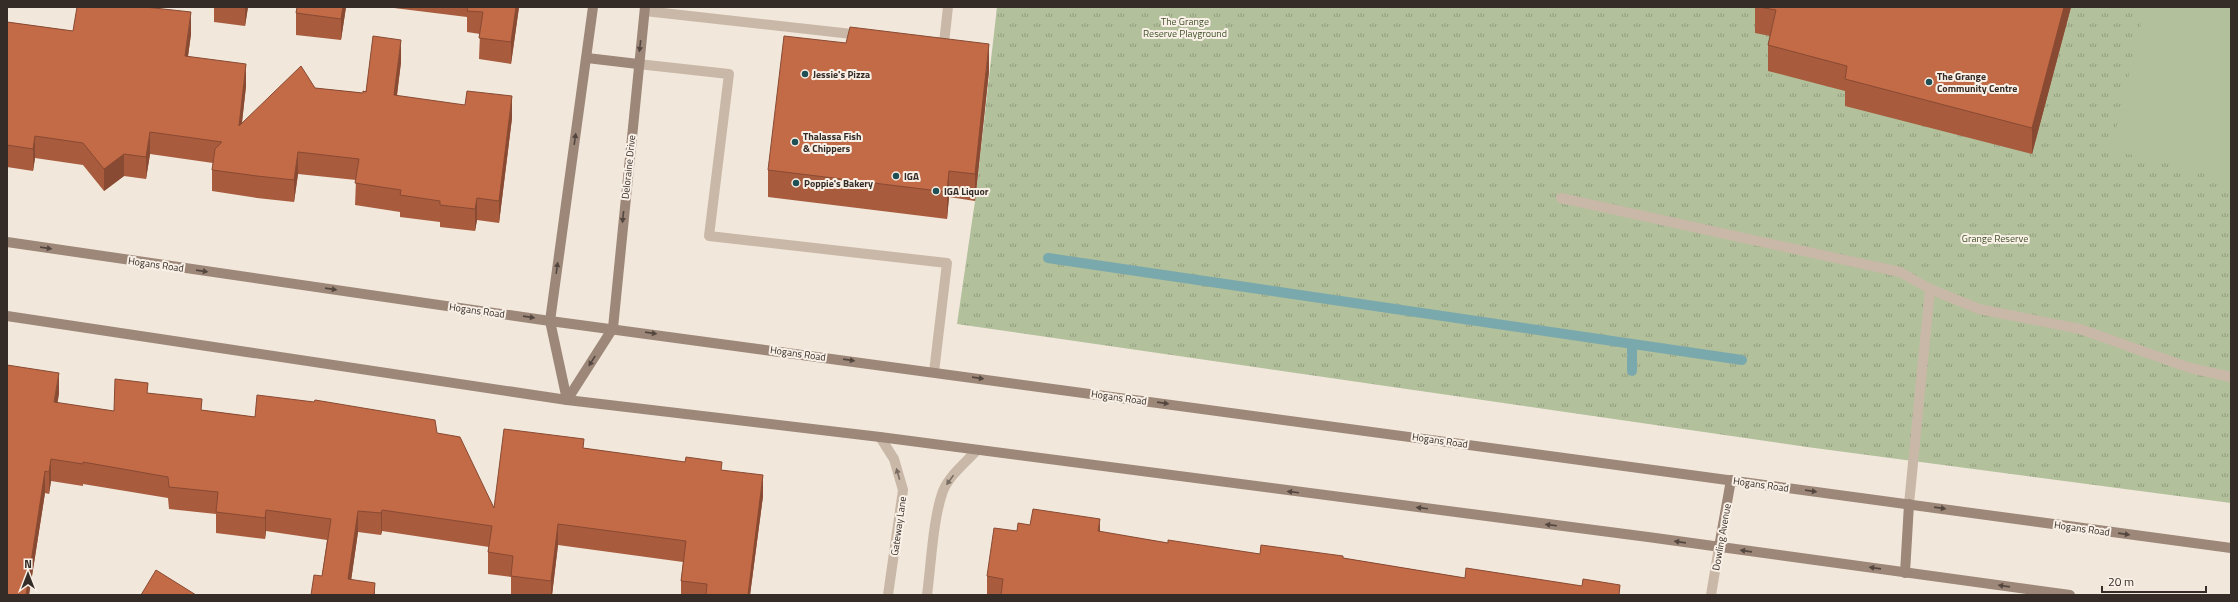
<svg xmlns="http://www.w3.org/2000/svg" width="2238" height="602" font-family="'Titillium Web',sans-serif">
	<defs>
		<pattern id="grass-tufts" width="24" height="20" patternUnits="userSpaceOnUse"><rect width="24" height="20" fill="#b2c09b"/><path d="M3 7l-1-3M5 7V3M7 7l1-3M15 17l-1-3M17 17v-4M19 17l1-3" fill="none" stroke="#929c7e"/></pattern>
	</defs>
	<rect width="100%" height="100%" fill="#f1e7db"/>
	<path fill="url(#grass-tufts)" d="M997,7H2231V503L1807,447L957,324L975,201Z"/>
	<path fill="#b2c09b" d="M2145,7H2231V179L2111,150Z"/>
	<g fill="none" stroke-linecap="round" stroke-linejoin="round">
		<g stroke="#7aa9ad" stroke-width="10">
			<path d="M1048,258L1742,360"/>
			<path d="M1632,344V371"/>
		</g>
		<g stroke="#c9b8a7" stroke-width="10">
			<path d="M645,11L861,35"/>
			<path d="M935,42L944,43L948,7"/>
			<path d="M638,64L729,74L709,236L947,263L934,372"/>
			<path d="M1561,198L1900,272L1930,289L1979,309L2080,329L2190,368L2231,377"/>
			<path d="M1909,504L1930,289"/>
		</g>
		<g stroke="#c9b8a7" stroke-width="10">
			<path d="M880,437L894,459L903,490L888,595"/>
			<path d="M927,595C931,565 933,518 943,491C949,476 965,463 976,451"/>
			<path d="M1711,595L1719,547"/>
		</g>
		<g stroke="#9c8779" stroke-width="10">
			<path d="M587,58L638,64"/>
			<path d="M7,242L550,321L2231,548"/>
			<path d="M7,316L567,400L880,437L1648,537L2070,595"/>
			<path d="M567,400L613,328L645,7"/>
			<path d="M567,400L550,321L593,7"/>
			<path d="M1719,547L1731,480"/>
			<path d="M1905,573L1909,504"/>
		</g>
	</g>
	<g fill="#a85b3d">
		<path d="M214,7H248L245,26L214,22Z"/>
		<path d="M297,7H346L341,40L296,35V13Z"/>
		<path d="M386,7H519L511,64L479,59L480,34L467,32V17Z"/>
		<path d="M1755,7H2071L2032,154L1845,106V91L1768,71V45L1770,36L1755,33Z"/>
		<path d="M7,22L73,31L191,34L188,56L246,86L242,123L315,88L363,93L401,62L397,96L512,118L499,223L477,220L475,231L440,227V222L400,217V212L355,205L356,180L298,174L294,202L257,198L212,191V170L213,163L150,154L146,179L124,176L104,191L83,165L35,158L33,171L7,167Z"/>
		<path d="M989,71L975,201L949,197L947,219L768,197V170Z"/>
		<path d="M148,393L202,410L255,417L437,433L494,508L584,448L722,470L763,496L750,595H681V581L683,562L558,545L552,595H511V577L488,574V552L489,547L382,531L381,535L358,532L351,580L375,595L322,576L327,540L266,531L265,539L216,533V514L169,509L168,498L83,484V486L51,481L49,494L45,493L29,595H7L59,394L57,403L114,411Z"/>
		<path d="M1030,525L1100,532L1168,543L1260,554L1343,558L1465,578L1620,595H987V576L1017,531Z"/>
	</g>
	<g fill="#884a32">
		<path d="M245,7H248L245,26Z"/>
		<path d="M343,7H346L341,40V19Z"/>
		<path d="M516,7H519L511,64V42Z"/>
		<path d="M2064,7H2071L2032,154V128Z"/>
		<path d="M191,12V34L185,78V56Z"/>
		<path d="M401,40V62L394,117V95Z"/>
		<path d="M989,44V71L975,201V174Z"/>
		<path d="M246,64V86L239,148V126Z"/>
		<path d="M512,96V118L499,223V201Z"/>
		<path d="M150,132V154L146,179V157Z"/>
		<path d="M35,136V158L33,171V149Z"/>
		<path d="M298,152V174L294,202V180Z"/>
		<path d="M124,154V176L104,191V169Z"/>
		<path d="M949,171V197L947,219V192Z"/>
		<path d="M477,198V220L475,231V209Z"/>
		<path d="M59,373V394L54,424V402Z"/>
		<path d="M51,459V481L49,494V472Z"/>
		<path d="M45,471V493L29,595H26Z"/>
		<path d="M763,475V496L750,595H748Z"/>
		<path d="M266,510V531L265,539V518Z"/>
		<path d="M382,510V531L381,535V513Z"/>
		<path d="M358,511V532L349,595L348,579Z"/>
		<path d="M1100,519V541L1098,531Z"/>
		<path d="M558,524V545L552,595H551V581Z"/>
		<path d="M375,583V595H374Z"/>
	</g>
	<g fill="#c36a47" stroke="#884a32">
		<path d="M77,7H145L191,12L185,56L246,64L239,126L301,66L315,88L363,93V91L366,92L373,36L401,40L394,95L465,105L467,91L512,96L499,201L477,198L475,209L440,205V201L400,195L401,190L355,183L359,159L298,152L294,180L257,176L212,170L215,149L222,142L150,132L146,157L124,154L104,169L83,143L35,136L33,149L7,145V22L73,31Z"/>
		<path d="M297,7H343L341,19L296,13Z"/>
		<path d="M468,7H516L511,42L479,38L483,12L467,11Z"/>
		<path d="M1759,7H2064L2032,128L1845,79L1847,66L1768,45L1776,10Z"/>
		<path d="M850,27L989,44L975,174L949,171L947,192L768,170L784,36L846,43Z"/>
		<path d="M7,365L59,373L54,402L114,411L115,379L148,383L147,393L202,399L201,410L255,417L257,395L314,402L315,400L435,420L437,433L460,437L494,508L504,429L584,439L583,448L685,462L686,457L722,462L721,470L763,475L748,595H706L707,584L681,581L686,541L558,524L551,581L511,576L513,556L488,552L492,526L382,510L381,513L358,511L348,579L375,583L374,595H311L314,575L322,576L331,519L266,510L265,518L216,512L218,492L169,487L168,477L83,462V464L51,459L49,472L45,471L26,595H7Z"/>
		<path d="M1033,509L1100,519L1098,531L1168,543V540L1260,554L1261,545L1343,556V558L1465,578L1466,568L1582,586L1583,579L1620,585L1619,595H1001L1003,579L987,576L994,528L1017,531L1018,523L1030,525Z"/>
		<path d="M156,570L196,595H141Z"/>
	</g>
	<defs><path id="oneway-solid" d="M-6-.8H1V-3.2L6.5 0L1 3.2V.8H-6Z"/></defs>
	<g fill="#544740">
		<use href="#oneway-solid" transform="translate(640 46) rotate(97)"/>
		<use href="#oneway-solid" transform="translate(575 139) rotate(-82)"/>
		<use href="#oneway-solid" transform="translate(623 217) rotate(96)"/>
		<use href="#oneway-solid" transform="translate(46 248) rotate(8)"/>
		<use href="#oneway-solid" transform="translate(557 268) rotate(-82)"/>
		<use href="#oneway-solid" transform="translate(202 271) rotate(8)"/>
		<use href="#oneway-solid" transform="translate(331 289) rotate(8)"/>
		<use href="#oneway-solid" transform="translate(529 317) rotate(8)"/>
		<use href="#oneway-solid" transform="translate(651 333) rotate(8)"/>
		<use href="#oneway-solid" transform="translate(849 360) rotate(8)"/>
		<use href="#oneway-solid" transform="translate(592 361) rotate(122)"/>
		<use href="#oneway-solid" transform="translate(978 378) rotate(8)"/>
		<use href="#oneway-solid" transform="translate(1163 403) rotate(8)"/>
		<use href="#oneway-solid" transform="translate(1811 491) rotate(8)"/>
		<use href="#oneway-solid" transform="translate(1293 492) rotate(-173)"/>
		<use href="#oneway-solid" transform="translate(1422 508) rotate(-173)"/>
		<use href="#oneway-solid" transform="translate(1940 508) rotate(8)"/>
		<use href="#oneway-solid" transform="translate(1551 525) rotate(-173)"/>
		<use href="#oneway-solid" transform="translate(2124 534) rotate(8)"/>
		<use href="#oneway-solid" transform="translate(1680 542) rotate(-172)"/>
		<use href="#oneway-solid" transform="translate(1746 551) rotate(-172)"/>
		<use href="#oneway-solid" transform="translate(1875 568) rotate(-172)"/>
		<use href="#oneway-solid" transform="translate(2004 586) rotate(-172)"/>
	</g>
	<g fill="#786b61">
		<use href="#oneway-solid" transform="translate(898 474) rotate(-106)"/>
		<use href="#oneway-solid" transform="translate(950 480) rotate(126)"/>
	</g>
	<g fill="#1e5056" stroke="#f9f1e7" stroke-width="1.5">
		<circle cx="805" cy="74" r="4"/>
		<circle cx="1929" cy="82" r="4"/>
		<circle cx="795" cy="142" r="4"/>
		<circle cx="896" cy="176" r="4"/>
		<circle cx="796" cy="183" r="4"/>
		<circle cx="936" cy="191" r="4"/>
	</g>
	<g text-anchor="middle" stroke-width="4" stroke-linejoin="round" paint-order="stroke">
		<g font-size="10" fill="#43532c" stroke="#f9f1e7">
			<text x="1185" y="25">The Grange<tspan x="1185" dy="12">Reserve Playground</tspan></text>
			<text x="1995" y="242">Grange Reserve</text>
		</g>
		<g font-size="10" font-weight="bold" fill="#352c27" stroke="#f9f1e7" text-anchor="start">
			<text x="813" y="78">Jessie's Pizza</text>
			<text x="1937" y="80">The Grange<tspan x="1937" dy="12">Community Centre</tspan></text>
			<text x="803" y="140">Thalassa Fish<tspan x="803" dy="12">&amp; Chippers</tspan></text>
			<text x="904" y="180">IGA</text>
			<text x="804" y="187">Poppie's Bakery</text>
			<text x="944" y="195">IGA Liquor</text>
		</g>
		<g font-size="10" fill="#352c27" stroke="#f9f1e7">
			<text transform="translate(628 167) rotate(-84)" y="4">Deloraine Drive</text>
			<text transform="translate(156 264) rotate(8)" y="4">Hogans Road</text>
			<text transform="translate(477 310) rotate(8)" y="4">Hogans Road</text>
			<text transform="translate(798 353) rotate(8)" y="4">Hogans Road</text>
			<text transform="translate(1119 397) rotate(8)" y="4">Hogans Road</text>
			<text transform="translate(1440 440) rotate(8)" y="4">Hogans Road</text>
			<text transform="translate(1761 484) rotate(8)" y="4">Hogans Road</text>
			<text transform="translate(898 526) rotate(-82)" y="4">Gateway Lane</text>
			<text transform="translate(2082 528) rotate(8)" y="4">Hogans Road</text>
			<text transform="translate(1721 537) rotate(-80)" y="4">Dowling Avenue</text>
		</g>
	</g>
	<rect width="2238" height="602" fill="none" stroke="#352c27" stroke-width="16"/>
	<g transform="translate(28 574)" stroke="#f9f1e7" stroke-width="3" paint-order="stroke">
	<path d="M0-3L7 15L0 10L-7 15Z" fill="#352c27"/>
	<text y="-6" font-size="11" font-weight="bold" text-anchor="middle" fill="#352c27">N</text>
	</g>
	<path d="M2102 586v6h104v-6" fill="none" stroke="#352c27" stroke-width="2"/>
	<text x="2108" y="586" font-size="12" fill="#352c27" stroke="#f9f1e7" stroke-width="3" paint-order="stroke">20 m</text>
</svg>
